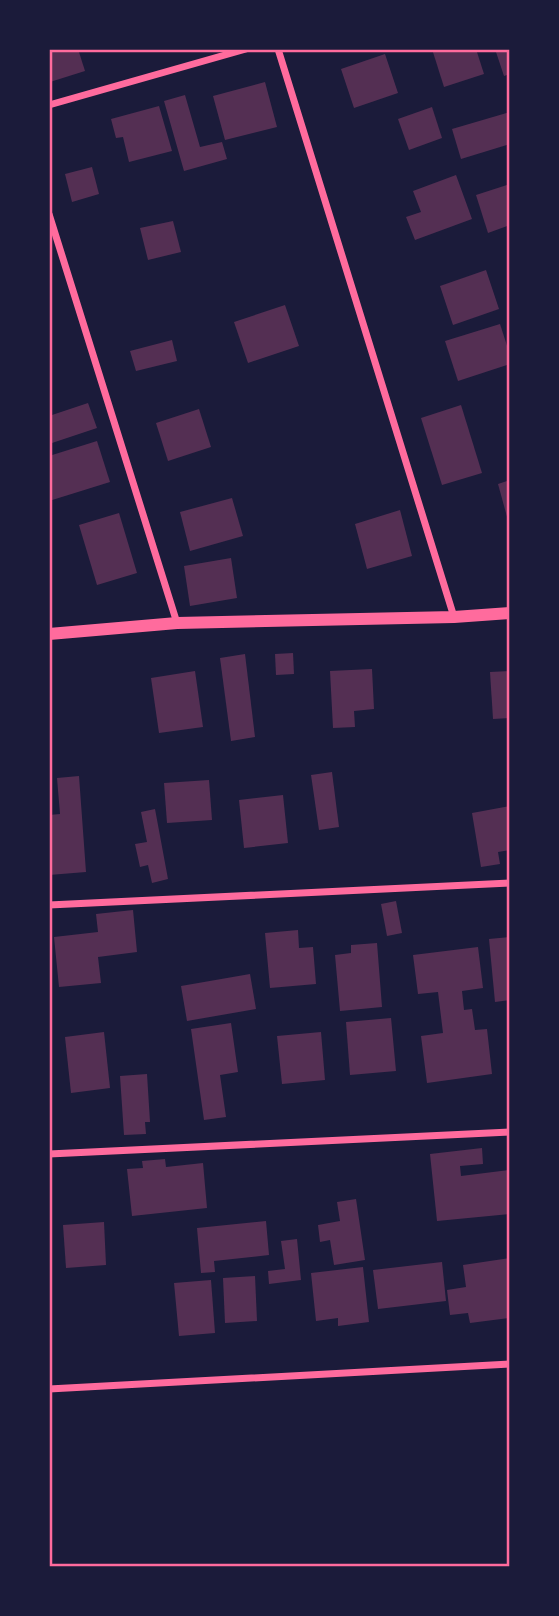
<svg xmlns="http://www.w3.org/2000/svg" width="559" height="1616" font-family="'Source Sans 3',sans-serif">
	<rect width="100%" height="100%" fill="#1b1b3a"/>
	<g fill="#542f53">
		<path d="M49,49H78L85,71L50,82Z"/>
		<path d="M432,49H476L484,74L444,87Z"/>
		<path d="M495,49H510V74L504,76Z"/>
		<path d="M385,54L398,93L354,108L341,69Z"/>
		<path d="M265,82L277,127L225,140L213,96Z"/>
		<path d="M185,95L200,147L222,142L227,159L184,171L164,101Z"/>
		<path d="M159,106L172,151L129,162L123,137L116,138L111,119Z"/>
		<path d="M432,107L442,138L409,150L398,119Z"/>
		<path d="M510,112V144L461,159L452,129Z"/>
		<path d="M92,167L99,194L72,202L65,174Z"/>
		<path d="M456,175L472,219L415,240L406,217L421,212L413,191Z"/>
		<path d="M510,184V225L488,233L476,195Z"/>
		<path d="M173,221L181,252L148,260L140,228Z"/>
		<path d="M486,270L499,309L453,325L440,286Z"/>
		<path d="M285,305L299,346L248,363L234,322Z"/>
		<path d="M500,324L510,355V364L458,381L445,341Z"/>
		<path d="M172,340L177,361L136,371L130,351Z"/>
		<path d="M88,403L97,428L49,444V416Z"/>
		<path d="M461,405L482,473L442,485L421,418Z"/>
		<path d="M199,409L211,447L168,461L156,423Z"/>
		<path d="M97,441L110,482L49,501V456Z"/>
		<path d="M510,480V524H509L498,484Z"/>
		<path d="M232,498L243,536L190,551L180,512Z"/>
		<path d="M400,510L412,556L367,569L355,524Z"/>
		<path d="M119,513L137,573L97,585L79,525Z"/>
		<path d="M231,558L237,598L190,606L184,566Z"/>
		<path d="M293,653L294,674L276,675L275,654Z"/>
		<path d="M245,654L255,737L231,741L220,658Z"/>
		<path d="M372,669L374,709L354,711L355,727L333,728L330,671Z"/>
		<path d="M195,671L203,727L159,733L151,678Z"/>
		<path d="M510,671V718L493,719L490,672Z"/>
		<path d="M332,772L339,827L319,830L311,775Z"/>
		<path d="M79,776L86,872L49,875V815L60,814L57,778Z"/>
		<path d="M209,780L212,820L167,823L164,783Z"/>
		<path d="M283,795L288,843L244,848L239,800Z"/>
		<path d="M510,806V850L498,852L500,864L481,867L472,813Z"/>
		<path d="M155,809L168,879L152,883L148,865L140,867L135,844L147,842L141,812Z"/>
		<path d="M396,901L402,933L387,936L381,904Z"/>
		<path d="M133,910L137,952L98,957L101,983L59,987L54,937L98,932L96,914Z"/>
		<path d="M298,930L299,948L313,947L316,984L270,988L265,933Z"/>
		<path d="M510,937V1000L495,1002L489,939Z"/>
		<path d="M377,943L382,1007L340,1011L335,955L351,953V945Z"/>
		<path d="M478,947L483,988L462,991L464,1010L472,1009L475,1030L487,1029L492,1074L427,1083L421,1036L443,1033L438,992L418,994L413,955Z"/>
		<path d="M250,974L256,1009L187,1021L181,986Z"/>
		<path d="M391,1018L396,1071L350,1075L346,1022Z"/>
		<path d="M231,1023L238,1072L220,1075L226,1117L204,1120L191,1029Z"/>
		<path d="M104,1032L110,1088L71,1093L65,1037Z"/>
		<path d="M321,1032L325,1080L282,1084L277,1036Z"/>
		<path d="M147,1074L150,1122H145L146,1134L124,1135L120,1076Z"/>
		<path d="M482,1148L483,1164L460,1166L461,1176L509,1170L510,1214L437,1221L430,1154Z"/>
		<path d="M165,1159L166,1167L203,1163L207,1208L132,1216L127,1169L143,1168L142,1161Z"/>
		<path d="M356,1199L365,1260L334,1265L330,1240L320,1242L318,1225L340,1221L337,1202Z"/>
		<path d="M266,1221L269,1255L214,1261L215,1272L201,1273L197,1228Z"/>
		<path d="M104,1222L106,1265L66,1268L63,1225Z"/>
		<path d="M297,1239L301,1280L269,1284L268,1271L285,1269L281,1241Z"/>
		<path d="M510,1258L509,1318L470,1323L468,1313L450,1315L447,1290L466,1287L463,1265Z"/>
		<path d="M442,1262L446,1301L378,1309L373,1270Z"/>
		<path d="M363,1267L369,1322L338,1326V1318L316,1321L311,1273Z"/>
		<path d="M255,1276L257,1321L225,1323L223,1278Z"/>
		<path d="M211,1280L215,1333L179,1336L174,1283Z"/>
	</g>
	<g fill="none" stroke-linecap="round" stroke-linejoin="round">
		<g stroke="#ff6b9d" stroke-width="7">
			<path d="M278,49L454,617"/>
			<path d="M49,105L246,49"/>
			<path d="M49,214L177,623"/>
			<path d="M49,905L510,883"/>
			<path d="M49,1154L510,1132"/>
			<path d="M49,1389L510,1364"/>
		</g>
		<path stroke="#ff6b9d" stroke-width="12" d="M49,634L177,623L454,617L510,613"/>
	</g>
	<rect width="559" height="1616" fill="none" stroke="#1b1b3a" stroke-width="102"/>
	<rect x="51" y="51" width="457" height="1514" fill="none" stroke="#ff6b9d" stroke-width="2.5"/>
</svg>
